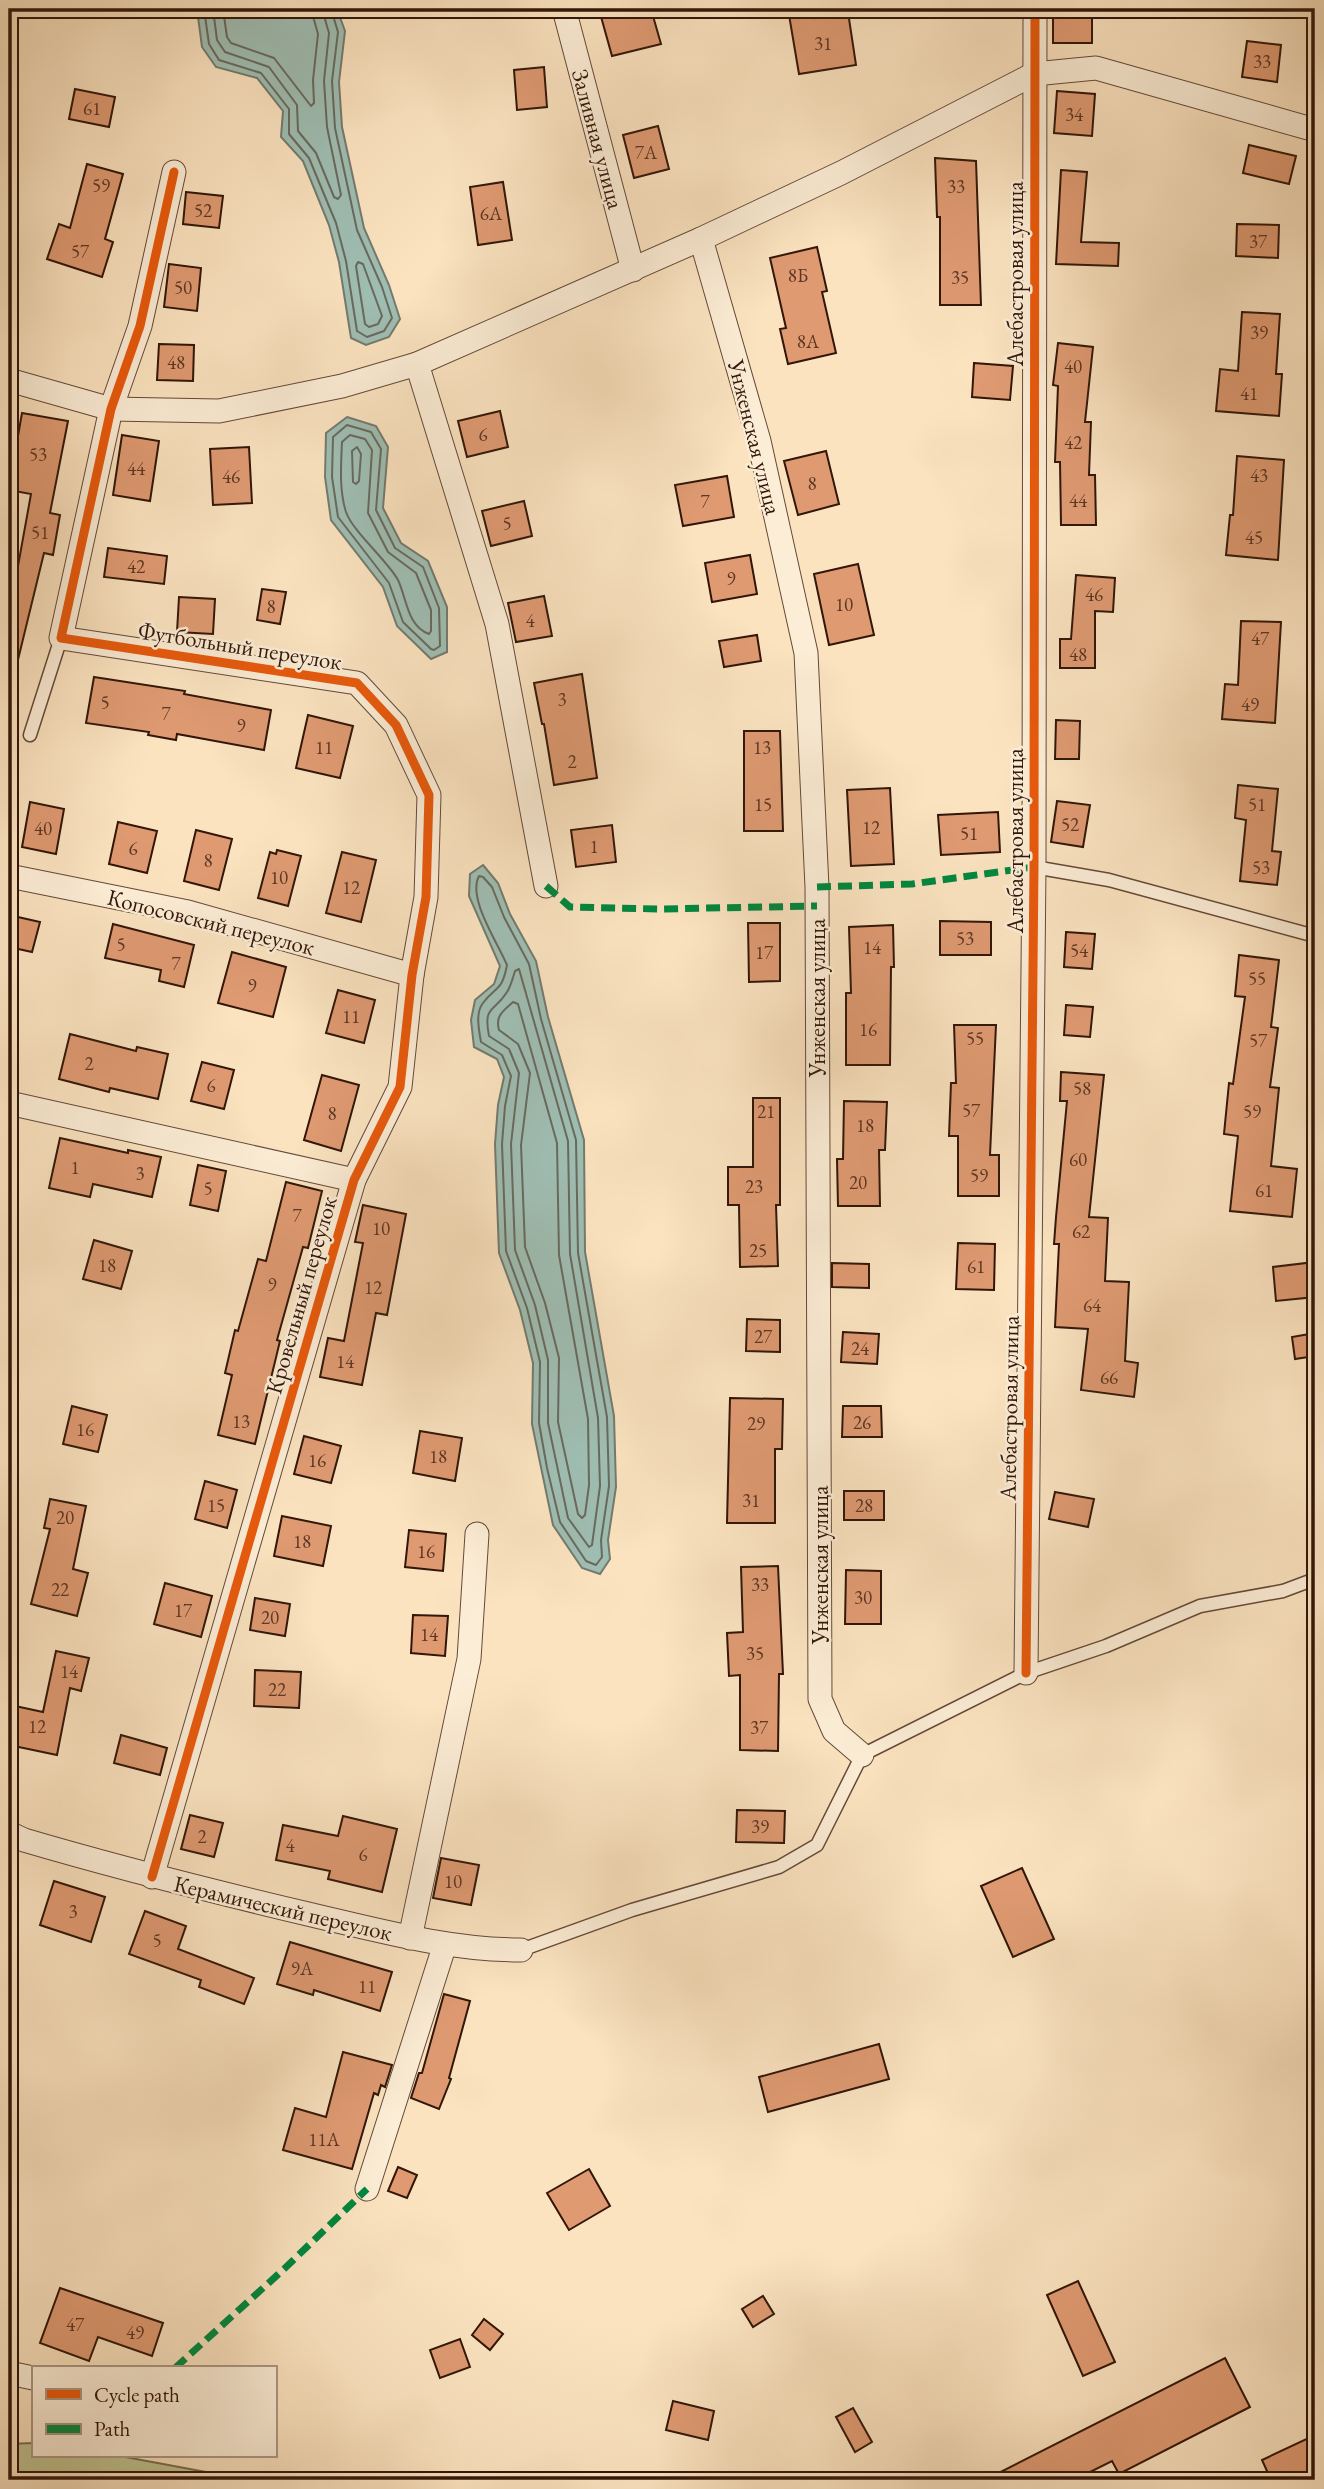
<svg xmlns="http://www.w3.org/2000/svg" width="1324" height="2489" font-family="'EB Garamond',serif">
	<rect width="100%" height="100%" fill="#fbe3c0"/>
	<filter id="stains"><feTurbulence type="fractalNoise" baseFrequency=".00286" numOctaves="4"/><feColorMatrix values="0 0 0 0 .2 0 0 0 0 .09 0 0 0 0 .02 0 0 0 .5 -.17"/></filter>
	<radialGradient id="worn" r=".72"><stop offset=".6" stop-color="#630" stop-opacity="0"/><stop offset="1" stop-color="#630" stop-opacity=".3"/></radialGradient>
	<path fill="#c0c391" stroke="#786c4d" stroke-width="2" d="M33,2443V2456H120L249,2480H9V2444Z"/>
	<g fill="#9fbeb3" stroke="#737b6f" stroke-width="2">
		<path d="M197,9H337L345,31L339,82L342,127L364,228L389,285L400,319L389,337L366,345L351,338L339,262L329,225L303,161L281,137L283,111L257,78L216,67L202,47Z"/>
		<path d="M347,417L376,426L388,447L383,508L401,543L428,561L447,607V652L431,659L397,626L383,587L331,520L325,477L326,433Z"/>
		<path d="M483,865L498,883L510,914L536,961L548,1017L584,1140L585,1252L614,1416L616,1487L608,1540L610,1559L600,1574L582,1568L553,1525L532,1424L533,1363L520,1310L499,1253L495,1144L498,1105L504,1077L497,1059L474,1047L471,1020L475,1000L494,984L500,966L469,896L470,874Z"/>
	</g>
	<g fill="none" stroke-linecap="round" stroke-linejoin="round">
		<g stroke="#686a5e" stroke-width="2">
			<path d="M204,9L209,44L219,60L261,73L289,109V134L309,158L336,223L346,261L357,331L367,337L384,331L392,318L382,287L357,230L335,128L332,81L338,32L331,9"/>
			<path d="M213,9L217,40L225,52L269,67L297,105L298,131L316,153L334,197L338,199L341,195L327,127L324,81L329,33L322,9"/>
			<path d="M223,9L227,37L231,43L274,58L311,106L314,103L313,80L318,34L311,9"/>
			<path d="M358,262L363,264L382,316L378,324L369,327L365,324L356,266Z"/>
			<path d="M347,425L371,432L381,449L376,510L395,548L423,567L439,608L440,646L434,650L431,649L403,622L389,583L338,517L332,477L333,437Z"/>
			<path d="M350,435L365,439L372,450L368,513L388,552L416,573L431,610V631L429,634C407,626 407,599 398,580C387,560 353,532 346,512C339,490 341,465 342,442Z"/>
			<path d="M357,447L361,454L359,481L356,484L353,482L352,451Z"/>
			<path d="M479,876L483,877L492,887L504,917L529,964L541,1019L576,1140L578,1253L607,1417L609,1486L601,1540L602,1557L596,1565L586,1561L560,1522L547,1468L539,1423L540,1362L527,1308L506,1251L502,1144L505,1106L511,1076L502,1055L481,1042C479,1030 475,1013 483,1003C496,986 502,992 507,965C498,943 467,898 479,876Z"/>
			<path d="M519,969L568,1141L570,1254L598,1418L600,1486L592,1545L589,1547L568,1518L548,1423V1360L535,1305L515,1250L511,1144L519,1073L509,1049L489,1036C483,1005 494,1013 507,992C511,986 513,977 515,971Z"/>
			<path d="M513,1002L518,1004L557,1143L559,1255L588,1419L589,1485L585,1515L582,1518L578,1514L558,1422L559,1358L545,1303L525,1247L521,1145L530,1073L518,1044L499,1030C495,1016 503,1011 513,1002Z"/>
		</g>
	</g>
	<g fill="#df9a72" stroke="#311609" stroke-width="2">
		<path d="M617,9H651L661,44L612,56L600,13Z"/>
		<path d="M788,9H814L815,18L848,12L856,65L799,74Z"/>
		<rect x="1053" y="16" width="39" height="27"/>
		<path d="M1247,41L1281,45L1277,82L1242,77Z"/>
		<path d="M544,67L547,107L517,110L514,70Z"/>
		<path d="M75,89L115,97L109,127L69,119Z"/>
		<path d="M1057,91L1095,94L1092,136L1054,133Z"/>
		<path d="M658,126L669,169L634,178L623,135Z"/>
		<path d="M1249,145L1296,156L1289,184L1243,173Z"/>
		<path d="M935,158L976,161L981,305H940V217H937Z"/>
		<path d="M87,164L123,174L105,239L113,242L102,277L47,259L59,224L70,228Z"/>
		<path d="M1061,170L1087,172L1081,242L1119,243L1118,266L1056,264Z"/>
		<path d="M503,182L512,240L478,245L470,187Z"/>
		<path d="M186,192L223,196L219,228L183,224Z"/>
		<path d="M1237,224L1279,225L1278,258L1236,256Z"/>
		<path d="M817,247L827,291L822,292L836,353L788,364L780,329L786,328L770,258Z"/>
		<path d="M169,264L201,268L197,311L164,307Z"/>
		<path d="M1242,312L1280,314L1276,374H1282L1279,416L1216,411L1220,369L1238,371Z"/>
		<path d="M1058,343L1093,347L1085,422H1091L1089,475H1095L1096,525H1061L1060,462H1055L1058,386L1053,385Z"/>
		<path d="M159,344L194,345L193,381L157,380Z"/>
		<path d="M974,363L1013,366L1010,400L972,397Z"/>
		<path d="M500,411L508,447L467,457L458,421Z"/>
		<path d="M22,413L68,421L50,513L60,515L53,555L44,553L16,668L9,667V563L18,566L31,494L9,490V487Z"/>
		<path d="M122,435L159,441L150,501L113,495Z"/>
		<path d="M249,447L252,503L213,505L210,449Z"/>
		<path d="M826,451L839,504L798,515L784,461Z"/>
		<path d="M1237,456L1284,460L1278,560L1226,555L1230,515H1233Z"/>
		<path d="M727,476L734,517L683,526L675,485Z"/>
		<path d="M524,501L532,536L491,546L482,511Z"/>
		<path d="M108,548L167,556L164,584L104,577Z"/>
		<path d="M750,555L757,594L712,602L705,563Z"/>
		<path d="M858,564L874,635L829,645L814,574Z"/>
		<path d="M1076,575L1115,578L1113,612L1095,611V668H1060V639H1071Z"/>
		<path d="M262,589L286,592L280,624L257,620Z"/>
		<path d="M544,596L552,636L516,642L508,603Z"/>
		<path d="M179,597L215,599L213,634L177,632Z"/>
		<path d="M1241,621L1281,622L1275,723L1222,719L1225,684L1238,685Z"/>
		<path d="M757,635L761,661L724,667L719,641Z"/>
		<path d="M582,674L597,778L554,785L544,724H542L534,683Z"/>
		<path d="M94,677L185,691L184,694L271,710L264,750L177,734L176,740L148,735L149,732L86,723Z"/>
		<path d="M308,715L353,726L340,778L296,768Z"/>
		<path d="M1056,720L1080,721L1079,759H1055Z"/>
		<path d="M744,731H780L783,831H744Z"/>
		<path d="M1238,785L1278,789L1272,851L1281,852L1277,885L1240,881L1246,820L1235,818Z"/>
		<path d="M890,788L894,864L851,866L847,790Z"/>
		<path d="M1057,801L1090,805L1083,847L1051,842Z"/>
		<path d="M30,802L64,809L56,854L22,847Z"/>
		<path d="M998,812L1000,852L941,855L938,815Z"/>
		<path d="M118,822L157,831L147,873L109,864Z"/>
		<path d="M612,825L616,862L576,867L571,830Z"/>
		<path d="M196,830L232,839L219,890L184,881Z"/>
		<path d="M277,850L301,856L288,906L258,898L270,852L276,854Z"/>
		<path d="M342,852L376,860L361,922L326,913Z"/>
		<path d="M9,915L40,922L32,952L9,947Z"/>
		<path d="M940,921L991,922V955H940Z"/>
		<path d="M748,923H780V981L749,982Z"/>
		<path d="M113,924L194,945L184,987L159,981L161,970L105,958Z"/>
		<path d="M893,925L894,967H891L890,1065H846V993H851L849,927Z"/>
		<path d="M1066,932L1095,934L1092,969L1064,967Z"/>
		<path d="M232,952L286,967L273,1017L218,1003Z"/>
		<path d="M1239,955L1279,960L1271,1027L1278,1028L1270,1087L1279,1088L1271,1166L1297,1169L1292,1217L1230,1211L1238,1136L1224,1134L1229,1083L1233,1084L1245,997L1235,996Z"/>
		<path d="M338,990L375,1000L364,1043L326,1033Z"/>
		<path d="M1066,1005L1093,1007L1090,1037L1064,1035Z"/>
		<path d="M954,1025H996L990,1155H999V1196H958V1136H949L951,1083H956Z"/>
		<path d="M70,1034L136,1051L137,1047L168,1054L158,1099L110,1088L109,1092L59,1079Z"/>
		<path d="M202,1062L234,1070L224,1109L191,1101Z"/>
		<path d="M1061,1072L1104,1075L1089,1217L1108,1218L1105,1281L1129,1282L1125,1361L1138,1363L1134,1397L1081,1390L1088,1329L1055,1327L1059,1244H1054L1056,1217L1067,1101H1060Z"/>
		<path d="M322,1075L359,1085L341,1151L304,1140Z"/>
		<path d="M753,1098H780V1205H776L778,1266L740,1267L739,1205H728V1167H753Z"/>
		<path d="M844,1101L887,1102L885,1150H879L880,1206H838L837,1159H843Z"/>
		<path d="M60,1138L128,1153V1150L161,1157L152,1197L93,1184L90,1197L49,1188Z"/>
		<path d="M198,1165L226,1171L218,1211L190,1205Z"/>
		<path d="M286,1182L322,1191L308,1248L303,1247L277,1340L280,1341L255,1444L218,1435L232,1375L225,1373L235,1330L238,1331L258,1259L266,1261Z"/>
		<path d="M363,1205L406,1214L387,1315L376,1313L362,1385L320,1377L328,1338L344,1341L363,1243L355,1242Z"/>
		<path d="M94,1240L132,1251L121,1289L83,1279Z"/>
		<path d="M958,1243L995,1244L994,1290L956,1289Z"/>
		<path d="M1315,1262V1297L1276,1301L1273,1267Z"/>
		<path d="M832,1263L869,1264V1288L832,1287Z"/>
		<path d="M747,1319L780,1320V1352L746,1351Z"/>
		<path d="M843,1332L879,1334L877,1364L841,1362Z"/>
		<path d="M1315,1333V1356L1295,1359L1292,1337Z"/>
		<path d="M730,1398L783,1399L782,1449H775V1523H727Z"/>
		<path d="M72,1406L107,1415L98,1452L63,1444Z"/>
		<path d="M843,1406H881L882,1437H842Z"/>
		<path d="M420,1431L462,1438L455,1481L413,1473Z"/>
		<path d="M304,1436L341,1446L331,1483L294,1474Z"/>
		<path d="M205,1481L237,1490L227,1528L195,1519Z"/>
		<rect x="844" y="1491" width="40" height="29"/>
		<path d="M1055,1492L1094,1499L1088,1527L1049,1519Z"/>
		<path d="M50,1499L86,1506L73,1569L88,1573L77,1616L31,1604L50,1529L44,1528Z"/>
		<path d="M282,1516L331,1526L323,1566L274,1556Z"/>
		<path d="M409,1530L446,1534L443,1571L405,1567Z"/>
		<path d="M778,1566L783,1674H779L778,1751L740,1750V1675L729,1676L727,1633L743,1632L741,1567Z"/>
		<path d="M846,1570L881,1571V1624H845Z"/>
		<path d="M165,1583L212,1596L201,1637L154,1624Z"/>
		<path d="M255,1598L290,1604L285,1636L250,1630Z"/>
		<path d="M413,1615L448,1616L445,1656L411,1653Z"/>
		<path d="M56,1651L89,1658L81,1691L70,1688L57,1755L9,1745L15,1706L43,1712Z"/>
		<path d="M255,1670L301,1672L299,1708L254,1706Z"/>
		<path d="M121,1735L167,1748L160,1775L114,1763Z"/>
		<path d="M737,1810L785,1811L784,1843L736,1842Z"/>
		<path d="M190,1815L223,1823L214,1857L181,1849Z"/>
		<path d="M343,1816L397,1829L382,1892L328,1879L330,1871L276,1860L283,1825L338,1836Z"/>
		<path d="M441,1858L479,1865L471,1905L433,1898Z"/>
		<path d="M1022,1868L1054,1939L1013,1957L981,1886Z"/>
		<path d="M54,1881L105,1897L91,1942L40,1925Z"/>
		<path d="M145,1911L186,1926L178,1949L254,1978L244,2004L199,1987L201,1980L129,1954Z"/>
		<path d="M290,1942L392,1972L380,2011L314,1990L313,1995L277,1984Z"/>
		<path d="M444,1994L470,2001L449,2078L451,2079L439,2109L411,2098L419,2073H422Z"/>
		<path d="M879,2044L889,2079L768,2112L759,2077Z"/>
		<path d="M343,2052L392,2065L385,2087L381,2085L378,2095L374,2093L352,2169L283,2150L295,2108L326,2117Z"/>
		<path d="M398,2167L417,2175L407,2198L388,2191Z"/>
		<path d="M589,2169L610,2206L569,2230L547,2193Z"/>
		<path d="M1078,2281L1115,2362L1083,2376L1047,2295Z"/>
		<path d="M60,2288L163,2323L152,2356L98,2337L89,2361L40,2343Z"/>
		<path d="M763,2296L774,2314L753,2327L742,2309Z"/>
		<path d="M484,2319L503,2334L490,2350L472,2335Z"/>
		<path d="M460,2339L470,2367L440,2378L430,2350Z"/>
		<path d="M1225,2358L1250,2407L1119,2474L1112,2461L1074,2480H985Z"/>
		<path d="M673,2401L714,2411L708,2440L666,2430Z"/>
		<path d="M853,2408L872,2442L855,2452L836,2417Z"/>
		<path d="M1315,2435V2480H1271L1262,2460Z"/>
	</g>
	<g fill="none" stroke-linecap="round" stroke-linejoin="round">
		<g stroke="#644937" stroke-width="15">
			<g id="lane">
				<path d="M30,735L61,638"/>
				<path d="M1034,867L1109,880L1315,936"/>
				<path d="M521,1950L632,1910L779,1867L817,1845L862,1755L1026,1673L1106,1646L1200,1606L1283,1591L1315,1579"/>
			</g>
		</g>
		<g stroke="#644937" stroke-width="25">
			<g id="street">
				<path d="M564,9L633,270"/>
				<path d="M701,239L759,441L806,653L817,887L820,1699L834,1731L862,1755"/>
				<path d="M417,364L497,624L546,886"/>
				<path d="M9,380L111,409L219,411L342,386L417,364L701,239L841,173L1034,74L1096,68L1315,130"/>
				<path d="M9,876L188,912L412,975"/>
				<path d="M9,1103L354,1180"/>
				<path d="M1026,1673L1034,867L1035,9"/>
				<path d="M9,1833L24,1840C119,1868 215,1892 312,1915C381,1931 450,1950 521,1950"/>
				<path d="M152,1877L354,1180L400,1087L412,975L426,897L429,795L396,725L357,683L61,638L111,409L140,326L174,172"/>
				<path d="M410,1938L469,1659L477,1534"/>
				<path d="M367,2189L445,1944"/>
				<path d="M9,2373L33,2378"/>
			</g>
		</g>
		<use href="#lane" stroke="#fcedd6" stroke-width="12"/>
		<use href="#street" stroke="#fcedd6" stroke-width="23"/>
		<g stroke="#00873e" stroke-width="7" stroke-dasharray="14 7" stroke-linecap="butt">
			<path d="M546,886L570,907L660,909L817,906"/>
			<path d="M817,887L912,884L1034,867"/>
			<path d="M175,2368L284,2269L367,2189"/>
		</g>
		<g stroke="#fcedd6" stroke-width="13">
			<g id="cycleway">
				<path d="M1026,1673L1034,867L1035,9"/>
				<path d="M152,1877L354,1180L400,1087L412,975L426,897L429,795L396,725L357,683L61,638L111,409L140,326L174,172"/>
			</g>
		</g>
		<use href="#cycleway" stroke="#e8590c" stroke-width="9"/>
	</g>
	<g text-anchor="middle" stroke-width="5" stroke-linejoin="round" paint-order="stroke">
		<g font-size="19" fill="#5c3723">
			<text x="823" y="50">31</text>
			<text x="1262" y="68">33</text>
			<text x="92" y="115">61</text>
			<text x="1074" y="121">34</text>
			<text x="646" y="159">7А</text>
			<text x="101" y="192">59</text>
			<text x="956" y="193">33</text>
			<text x="203" y="217">52</text>
			<text x="491" y="220">6А</text>
			<text x="1258" y="248">37</text>
			<text x="80" y="258">57</text>
			<text x="798" y="282">8Б</text>
			<text x="960" y="284">35</text>
			<text x="183" y="294">50</text>
			<text x="1259" y="339">39</text>
			<text x="808" y="348">8А</text>
			<text x="176" y="369">48</text>
			<text x="1073" y="373">40</text>
			<text x="1249" y="400">41</text>
			<text x="483" y="441">6</text>
			<text x="1073" y="449">42</text>
			<text x="38" y="461">53</text>
			<text x="136" y="475">44</text>
			<text x="1259" y="482">43</text>
			<text x="231" y="483">46</text>
			<text x="812" y="490">8</text>
			<text x="1078" y="507">44</text>
			<text x="705" y="508">7</text>
			<text x="507" y="530">5</text>
			<text x="40" y="539">51</text>
			<text x="1254" y="544">45</text>
			<text x="136" y="573">42</text>
			<text x="731" y="585">9</text>
			<text x="1094" y="601">46</text>
			<text x="844" y="611">10</text>
			<text x="271" y="613">8</text>
			<text x="530" y="627">4</text>
			<text x="1260" y="645">47</text>
			<text x="1078" y="661">48</text>
			<text x="562" y="706">3</text>
			<text x="105" y="709">5</text>
			<text x="1250" y="711">49</text>
			<text x="166" y="720">7</text>
			<text x="241" y="732">9</text>
			<text x="324" y="754">11</text>
			<text x="762" y="754">13</text>
			<text x="572" y="768">2</text>
			<text x="763" y="811">15</text>
			<text x="1257" y="811">51</text>
			<text x="1070" y="831">52</text>
			<text x="871" y="834">12</text>
			<text x="43" y="835">40</text>
			<text x="969" y="840">51</text>
			<text x="594" y="853">1</text>
			<text x="133" y="855">6</text>
			<text x="208" y="867">8</text>
			<text x="1261" y="874">53</text>
			<text x="279" y="884">10</text>
			<text x="351" y="894">12</text>
			<text x="965" y="945">53</text>
			<text x="121" y="951">5</text>
			<text x="872" y="954">14</text>
			<text x="1079" y="957">54</text>
			<text x="764" y="959">17</text>
			<text x="176" y="970">7</text>
			<text x="1257" y="985">55</text>
			<text x="252" y="992">9</text>
			<text x="351" y="1023">11</text>
			<text x="868" y="1036">16</text>
			<text x="975" y="1045">55</text>
			<text x="1258" y="1047">57</text>
			<text x="89" y="1070">2</text>
			<text x="211" y="1092">6</text>
			<text x="1082" y="1095">58</text>
			<text x="971" y="1117">57</text>
			<text x="766" y="1118">21</text>
			<text x="1252" y="1118">59</text>
			<text x="332" y="1120">8</text>
			<text x="865" y="1132">18</text>
			<text x="1078" y="1166">60</text>
			<text x="75" y="1174">1</text>
			<text x="140" y="1180">3</text>
			<text x="979" y="1182">59</text>
			<text x="858" y="1189">20</text>
			<text x="754" y="1193">23</text>
			<text x="208" y="1195">5</text>
			<text x="1264" y="1197">61</text>
			<text x="297" y="1222">7</text>
			<text x="381" y="1235">10</text>
			<text x="1081" y="1238">62</text>
			<text x="758" y="1257">25</text>
			<text x="107" y="1272">18</text>
			<text x="976" y="1273">61</text>
			<text x="272" y="1291">9</text>
			<text x="373" y="1294">12</text>
			<text x="1092" y="1312">64</text>
			<text x="763" y="1343">27</text>
			<text x="860" y="1355">24</text>
			<text x="345" y="1368">14</text>
			<text x="1109" y="1384">66</text>
			<text x="241" y="1428">13</text>
			<text x="862" y="1429">26</text>
			<text x="756" y="1430">29</text>
			<text x="85" y="1436">16</text>
			<text x="438" y="1463">18</text>
			<text x="317" y="1467">16</text>
			<text x="751" y="1507">31</text>
			<text x="216" y="1512">15</text>
			<text x="864" y="1512">28</text>
			<text x="65" y="1524">20</text>
			<text x="302" y="1548">18</text>
			<text x="426" y="1558">16</text>
			<text x="760" y="1591">33</text>
			<text x="60" y="1596">22</text>
			<text x="863" y="1604">30</text>
			<text x="183" y="1617">17</text>
			<text x="270" y="1624">20</text>
			<text x="429" y="1641">14</text>
			<text x="755" y="1660">35</text>
			<text x="69" y="1678">14</text>
			<text x="277" y="1696">22</text>
			<text x="37" y="1733">12</text>
			<text x="759" y="1734">37</text>
			<text x="760" y="1833">39</text>
			<text x="202" y="1843">2</text>
			<text x="290" y="1852">4</text>
			<text x="363" y="1861">6</text>
			<text x="453" y="1888">10</text>
			<text x="73" y="1918">3</text>
			<text x="157" y="1947">5</text>
			<text x="302" y="1975">9А</text>
			<text x="367" y="1993">11</text>
			<text x="324" y="2146">11А</text>
			<text x="75" y="2331">47</text>
			<text x="135" y="2339">49</text>
		</g>
		<g font-size="23" fill="#311609" stroke="#fcedd6">
			<text transform="translate(598 139) rotate(75)" y="8">Заливная улица</text>
			<text transform="translate(1015 274) rotate(-90)" y="8">Алебастровая улица</text>
			<text transform="translate(755 437) rotate(76)" y="8">Унженская улица</text>
			<text transform="translate(240 646) rotate(9)" y="8">Футбольный переулок</text>
			<text transform="translate(1015 841) rotate(-90)" y="8">Алебастровая улица</text>
			<text transform="translate(211 922) rotate(14)" y="8">Копосовский переулок</text>
			<text transform="translate(817 998) rotate(-90)" y="8">Унженская улица</text>
			<text transform="translate(301 1295) rotate(-74)" y="8">Кровельный переулок</text>
			<text transform="translate(1009 1408) rotate(-89)" y="8">Алебастровая улица</text>
			<text transform="translate(820 1565) rotate(-90)" y="8">Унженская улица</text>
			<text transform="translate(283 1908) rotate(13)" y="8">Керамический переулок</text>
		</g>
	</g>
	<rect width="1324" height="2489" fill="none" stroke="#fbe3c0" stroke-width="35"/>
	<rect x="10" y="10" width="1303" height="2468" fill="none" stroke="#311609" stroke-width="3.5"/>
	<rect x="18" y="18" width="1289" height="2454" fill="none" stroke="#311609" stroke-width="2"/>
	<rect x="32" y="2366" width="245" height="91" fill="#fcedd6" stroke="#ab9784" stroke-width="2"/>
	<rect x="46" y="2389" width="35" height="10" fill="#e8590c" stroke="#ab9784" stroke-width="2"/>
	<text x="94" y="2402" font-size="21" fill="#311609">Cycle path</text>
	<rect x="46" y="2424" width="35" height="10" fill="#00873e" stroke="#ab9784" stroke-width="2"/>
	<text x="94" y="2436" font-size="21" fill="#311609">Path</text>
	<rect width="100%" height="100%" filter="url(#stains)"/>
	<rect width="100%" height="100%" fill="url(#worn)"/>
</svg>
